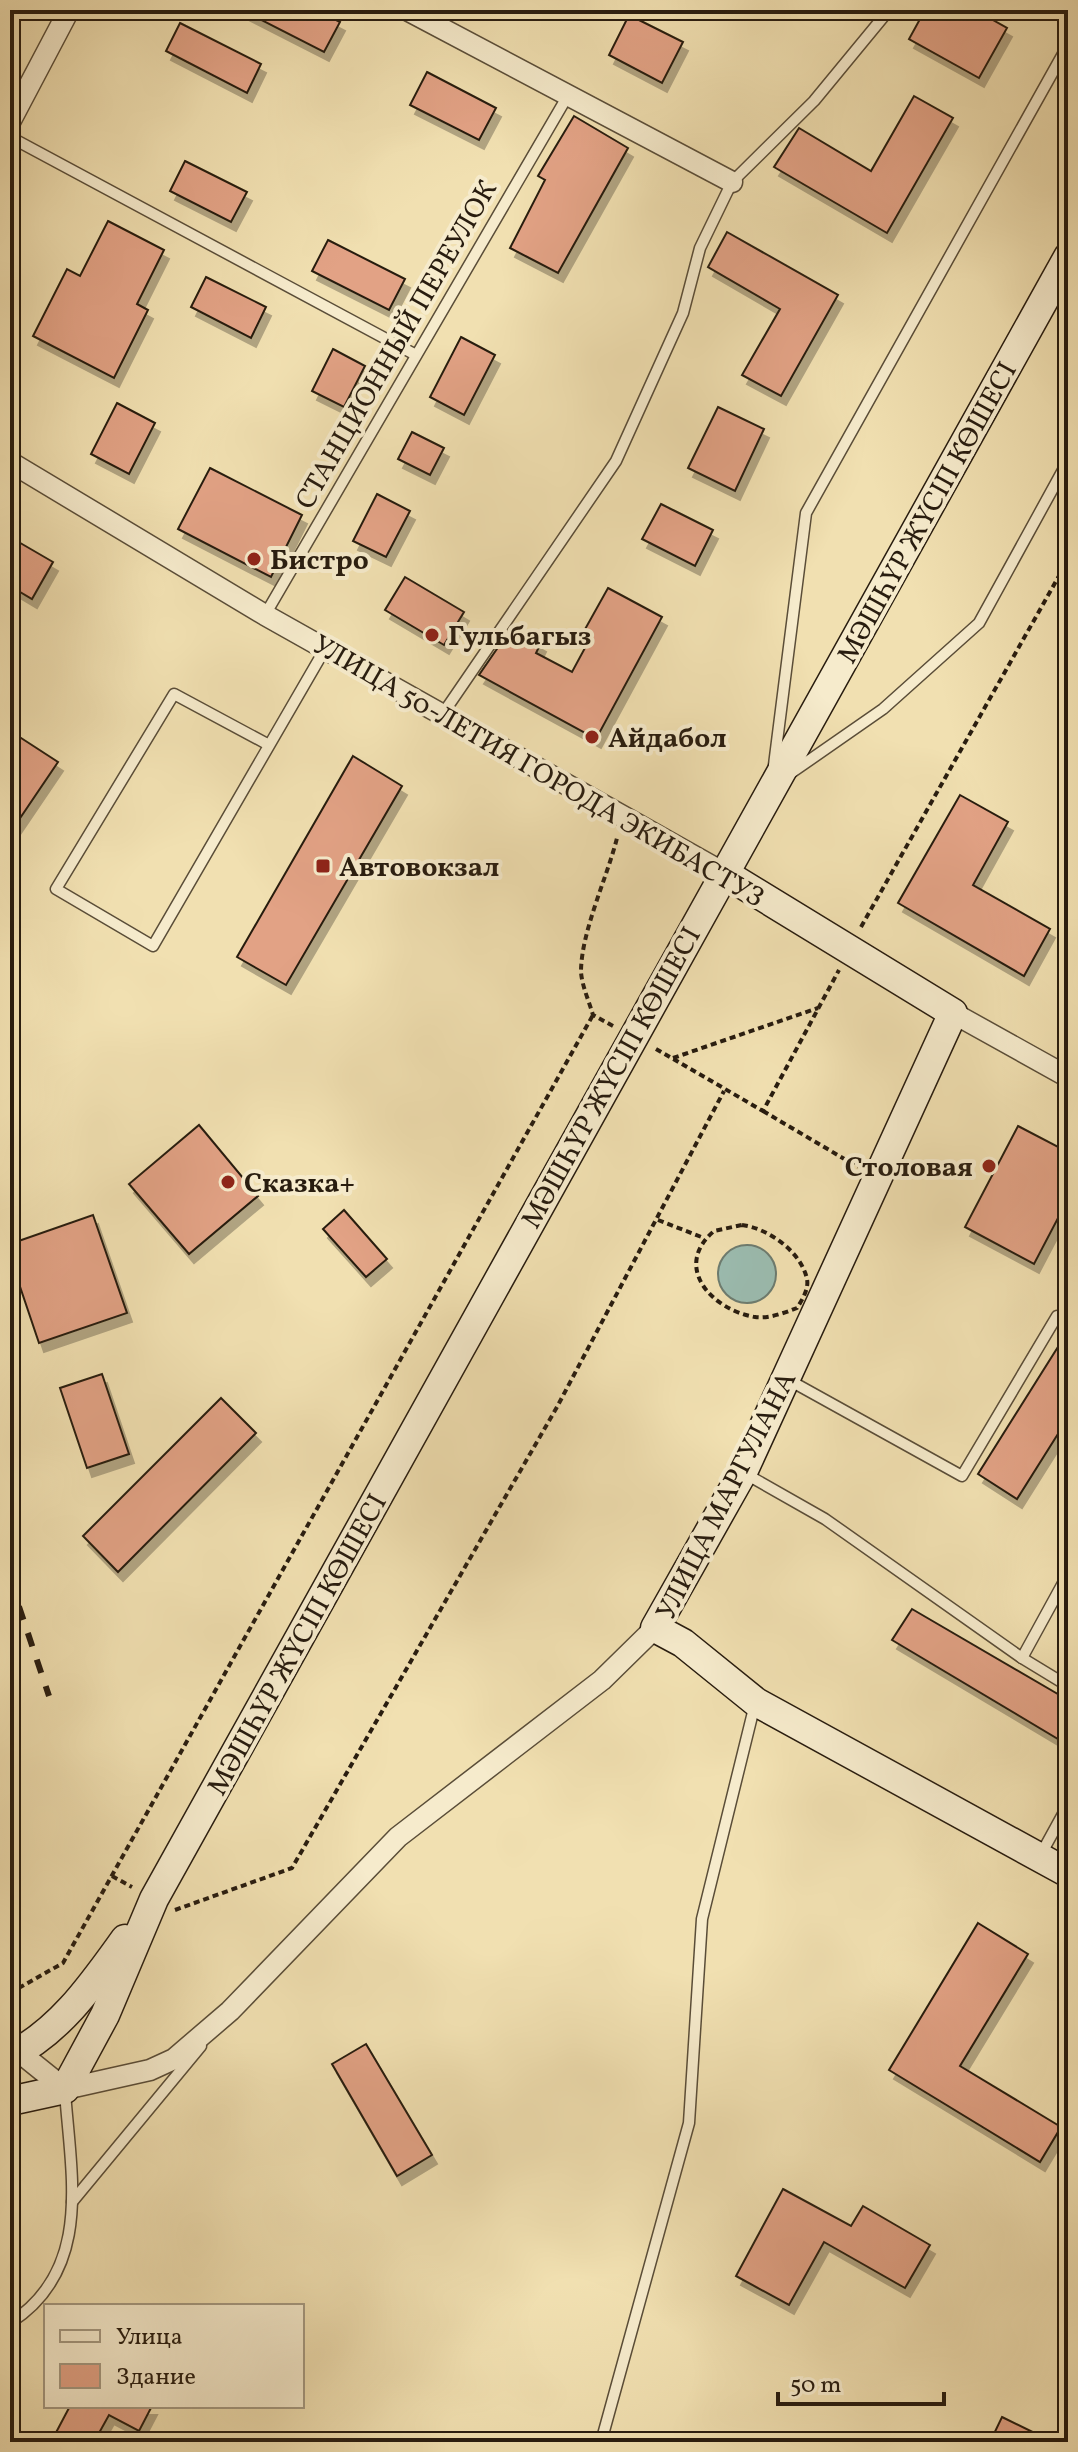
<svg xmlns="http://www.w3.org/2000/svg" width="1078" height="2452" font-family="Vollkorn,serif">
	<defs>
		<filter id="shadow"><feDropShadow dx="5" dy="9" stdDeviation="0" flood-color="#0004"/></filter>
	</defs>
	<rect width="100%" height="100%" fill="#f1e0b1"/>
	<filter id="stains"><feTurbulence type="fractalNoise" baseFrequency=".0025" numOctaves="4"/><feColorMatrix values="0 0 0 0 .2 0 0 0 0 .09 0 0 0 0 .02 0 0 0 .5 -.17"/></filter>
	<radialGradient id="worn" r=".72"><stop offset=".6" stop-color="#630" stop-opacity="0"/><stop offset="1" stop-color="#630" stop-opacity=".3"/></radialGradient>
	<circle fill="#9bbcb0" stroke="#6d7c70" stroke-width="2" cx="747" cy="1274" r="29"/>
	<g fill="#e2a285" stroke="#281c0f" stroke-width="2" filter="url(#shadow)">
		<path d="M242,10H317L340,22L324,52Z"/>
		<path d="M925,10H975L1007,28L979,78L909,39Z"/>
		<path d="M629,15L683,42L662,83L609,55Z"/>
		<path d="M180,23L261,64L247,93L166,51Z"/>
		<path d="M427,72L496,108L479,140L410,105Z"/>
		<path d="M914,96L953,118L887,233L774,167L799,128L871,171Z"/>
		<path d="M574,116L628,148L558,273L510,248L545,180L538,176Z"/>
		<path d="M185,161L247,192L231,222L170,191Z"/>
		<path d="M108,221L164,250L137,304L148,310L114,378L33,336L67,269L80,276Z"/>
		<path d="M727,232L838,295L781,396L742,375L780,309L708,267Z"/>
		<path d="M328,240L405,279L389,310L312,271Z"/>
		<path d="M206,277L266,307L251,338L191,307Z"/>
		<path d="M461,337L495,355L464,415L430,397Z"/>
		<path d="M333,349L365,366L344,407L312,391Z"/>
		<path d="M117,403L155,423L129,474L91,454Z"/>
		<path d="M718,407L764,429L735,491L688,468Z"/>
		<path d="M412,432L444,448L430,475L398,459Z"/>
		<path d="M210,468L302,515L271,577L178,529Z"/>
		<path d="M377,494L410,511L386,557L353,541Z"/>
		<path d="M661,504L713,530L695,566L642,539Z"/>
		<path d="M10,537L53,562L32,599L10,586Z"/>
		<path d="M405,577L464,612L444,645L385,610Z"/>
		<path d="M608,588L662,617L596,739L479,675L512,627L541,643L536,653L572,672L592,635L584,631Z"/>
		<path d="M18,736L58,762L10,833V748Z"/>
		<path d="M353,756L402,786L286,985L237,957Z"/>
		<path d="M960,795L1008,822L973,885L1050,929L1024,976L898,903Z"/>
		<path d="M199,1125L258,1196L189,1254L129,1184Z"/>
		<path d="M1018,1126L1068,1152V1199L1034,1264L965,1227Z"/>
		<path d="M344,1210L387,1259L366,1277L323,1229Z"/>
		<path d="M93,1215L127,1313L39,1343L10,1257V1244Z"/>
		<path d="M1068,1331V1418L1017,1499L978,1474Z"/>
		<path d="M102,1374L129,1454L87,1468L60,1388Z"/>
		<path d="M221,1398L256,1433L118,1572L83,1536Z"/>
		<path d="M912,1609L1068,1700V1745L892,1640Z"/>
		<path d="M978,1923L1028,1954L960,2066L1061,2127L1040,2162L889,2070Z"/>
		<path d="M366,2044L432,2155L397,2176L332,2064Z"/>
		<path d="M783,2189L851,2226L863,2206L930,2245L905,2288L824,2242L789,2305L736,2276Z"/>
		<path d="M70,2406H152L139,2431L109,2415L94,2442H51Z"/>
		<path d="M1002,2417L1053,2442H990Z"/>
	</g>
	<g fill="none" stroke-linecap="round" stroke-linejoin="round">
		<g stroke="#5a4d38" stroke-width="13">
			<g id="lane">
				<path d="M10,137L416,355"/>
				<path d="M265,615L567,97"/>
				<path d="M442,715L616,461L683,313L700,248L732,182L814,101L889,10"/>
				<path d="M269,745L174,694L56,889L153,946L325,649"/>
				<path d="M774,765L806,513L1068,45"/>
				<path d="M791,773L883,709L979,623L1068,461"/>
				<path d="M787,1379L962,1476L1057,1316"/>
				<path d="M744,1473L825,1519L1022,1658L1068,1686"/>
				<path d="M1022,1658L1068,1574"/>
				<path d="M1040,1856L1068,1805"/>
				<path d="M72,2202L201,2046"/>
				<path d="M10,2323C93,2270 71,2176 65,2092"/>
				<path d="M601,2442L689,2123L702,1919L755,1704"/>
			</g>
		</g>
		<g stroke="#5a4d38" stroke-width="23">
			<g id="street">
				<path d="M407,10L732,182"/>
				<path d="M10,122L69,10"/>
				<path d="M10,462L265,615L724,873"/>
				<path d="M953,1013L1068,1077"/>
				<path d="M19,2052L65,2089L150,2070L174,2059L230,2011L398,1837L602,1680L655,1628"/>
			</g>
		</g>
		<g stroke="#281c0f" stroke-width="31">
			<g id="secondary">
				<path d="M724,873L953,1013L743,1472L655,1628L683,1643L756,1702L1068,1873"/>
				<path d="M10,2056C60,2032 94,1982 125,1939"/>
				<path d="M10,2101L65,2089L105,2015L154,1899L1068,257"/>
			</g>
		</g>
		<g stroke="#281c0f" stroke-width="4" stroke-dasharray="6 4" stroke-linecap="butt">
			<path d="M861,927L1068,560"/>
			<path d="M613,1026L593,1015C589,1001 582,986 581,972C581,932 607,878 617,838"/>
			<path d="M656,1049L763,1111L839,970"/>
			<path d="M673,1058L818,1008"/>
			<path d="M763,1111L858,1167"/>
			<path d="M658,1220L704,1238"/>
			<path d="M742,1225C767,1228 801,1251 807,1279C809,1289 802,1300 797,1308C784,1313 768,1319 755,1317C712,1310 672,1267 714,1231Z"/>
			<path d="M112,1876L132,1887"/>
			<path d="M175,1910L292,1868L557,1407L724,1091"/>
			<path d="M10,1993L63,1963L593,1015"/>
		</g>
		<use href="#lane" stroke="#f6ebcc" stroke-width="10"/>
		<use href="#street" stroke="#f6ebcc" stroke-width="20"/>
		<use href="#secondary" stroke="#f6ebcc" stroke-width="28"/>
		<path stroke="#281c0f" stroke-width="6" stroke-dasharray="14 14" stroke-linecap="butt" d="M10,1580L49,1696"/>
	</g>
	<g fill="#8f2418" stroke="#f6ebcc" stroke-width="3">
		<circle cx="254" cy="559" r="8"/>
		<circle cx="432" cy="635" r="8"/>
		<circle cx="592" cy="737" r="8"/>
		<rect x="315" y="858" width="16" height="16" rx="4"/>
		<circle cx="989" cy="1166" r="8"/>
		<circle cx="228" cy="1182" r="8"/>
	</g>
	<g text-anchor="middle" stroke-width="8" stroke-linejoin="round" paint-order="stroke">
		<g font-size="28" fill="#281c0f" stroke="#f6ebcc">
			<text transform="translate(395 344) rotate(-60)" y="10">СТАНЦИОННЫЙ ПЕРЕУЛОК</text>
			<text transform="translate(926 512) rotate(-61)" y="10">МӘШҺҮР ЖҮСІП КӨШЕСІ</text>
			<text transform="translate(539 770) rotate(30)" y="10">УЛИЦА 50-ЛЕТИЯ ГОРОДА ЭКИБАСТУЗ</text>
			<text transform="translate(610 1077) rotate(-61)" y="10">МӘШҺҮР ЖҮСІП КӨШЕСІ</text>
			<text transform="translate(725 1495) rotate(-63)" y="10">УЛИЦА МАРГУЛАНА</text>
			<text transform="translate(296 1644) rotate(-61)" y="10">МӘШҺҮР ЖҮСІП КӨШЕСІ</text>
		</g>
		<g font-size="28" font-weight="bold" fill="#281c0f" stroke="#f6ebcc" text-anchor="start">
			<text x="270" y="569">Бистро</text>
			<text x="448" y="645">Гульбагыз</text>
			<text x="608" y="747">Айдабол</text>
			<text x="339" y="876">Автовокзал</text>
			<text x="973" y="1176" text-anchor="end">Столовая</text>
			<text x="244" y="1192">Сказка+</text>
		</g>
	</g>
	<rect width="1078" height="2452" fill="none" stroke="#f1e0b1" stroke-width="40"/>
	<rect x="12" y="12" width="1054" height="2428" fill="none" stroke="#281c0f" stroke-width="4"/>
	<rect x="20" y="20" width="1038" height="2412" fill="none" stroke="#281c0f" stroke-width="2"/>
	<rect x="44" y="2304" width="260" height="104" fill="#f6ebcc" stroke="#a49880" stroke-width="2"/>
	<rect x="60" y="2330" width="40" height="12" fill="#f6ebcc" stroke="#a49880" stroke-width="2"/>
	<text x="116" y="2344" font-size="24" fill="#281c0f">Улица</text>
	<rect x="60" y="2364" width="40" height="24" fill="#e2a285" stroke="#a49880" stroke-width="2"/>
	<text x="116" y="2384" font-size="24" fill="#281c0f">Здание</text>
	<path d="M778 2392v12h166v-12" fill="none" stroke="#281c0f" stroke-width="4"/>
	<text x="790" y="2392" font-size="24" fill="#281c0f" stroke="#f6ebcc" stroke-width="6" paint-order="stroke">50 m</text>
	<rect width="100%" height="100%" filter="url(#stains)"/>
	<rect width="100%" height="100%" fill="url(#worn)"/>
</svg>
